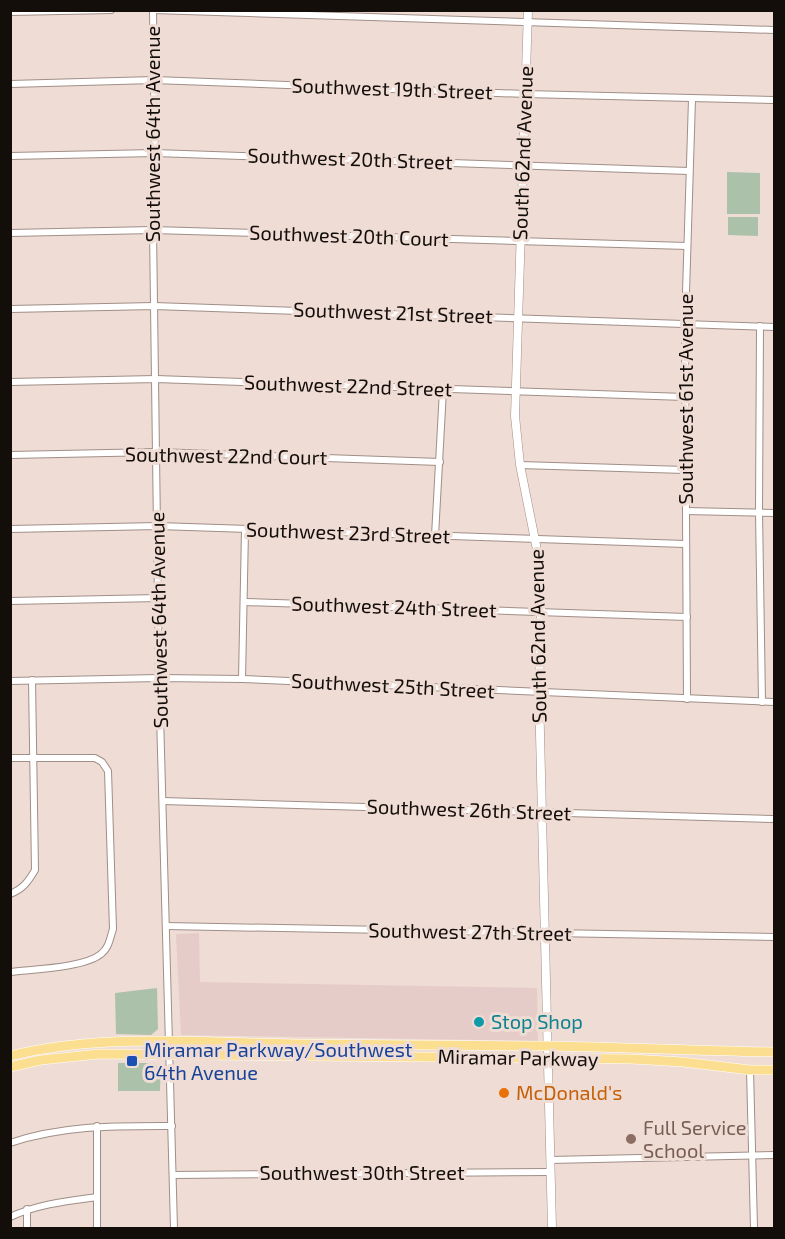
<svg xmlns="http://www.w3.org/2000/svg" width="785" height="1239" font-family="'Exo 2',sans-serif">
	<rect width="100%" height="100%" fill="#efdcd4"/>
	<path fill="#e6ccc8" d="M199,933L200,982L537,988L538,1041L181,1035L176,934Z"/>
	<g fill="#abc1aa">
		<path d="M727,172L760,173V214H727Z"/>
		<path d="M728,217H758V236L728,235Z"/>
		<path d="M157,988L158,1029L151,1035L116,1034L115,993Z"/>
		<path d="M118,1063H153C163,1068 160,1081 160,1091H118Z"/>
	</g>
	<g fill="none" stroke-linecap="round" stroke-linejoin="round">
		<g stroke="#a08f87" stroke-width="8">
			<g id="minor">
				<path d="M153,10L155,153L153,230L159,678L174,1228"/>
				<path d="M153,10L774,30"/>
				<path d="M10,12L111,10"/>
				<path d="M10,84L154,80L525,94L774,100"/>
				<path d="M10,156L155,153L689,171"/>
				<path d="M10,233L153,230L687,246"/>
				<path d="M10,309L154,306L774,327"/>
				<path d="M760,326L759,512L762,702"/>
				<path d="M10,382L156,379L685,397"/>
				<path d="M10,455L157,452L440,462"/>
				<path d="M520,465L685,470"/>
				<path d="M686,511L774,513"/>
				<path d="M10,529L158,526L685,544"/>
				<path d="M435,536L443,390"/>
				<path d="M10,601L159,598"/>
				<path d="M245,602L687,617"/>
				<path d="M242,679L245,530"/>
				<path d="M10,681L159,678L242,679L774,702"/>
				<path d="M687,699L685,325L692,99"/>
				<path d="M10,758H95L102,762L108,771L113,929C110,938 109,948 101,954C84,968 33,969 10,972"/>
				<path d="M163,801L774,819"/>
				<path d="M10,894C23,889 28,882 35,870L32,680"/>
				<path d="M166,926L774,937"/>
				<path d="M750,1070L754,1228"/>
				<path d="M97,1126V1228"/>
				<path d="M10,1143C64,1125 116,1126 172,1126"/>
				<path d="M550,1160L774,1155"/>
				<path d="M173,1175L550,1172"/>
				<path d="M27,1209V1228"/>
				<path d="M10,1217C38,1204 67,1201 97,1197"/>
			</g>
		</g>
		<g stroke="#a08f87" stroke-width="9">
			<path id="tertiary" d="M528,10L515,416L520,465L540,565L541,611L539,692L552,1228"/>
		</g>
		<g stroke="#fff" stroke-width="10">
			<g id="primary">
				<path d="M10,1056C102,1033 201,1043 295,1044C379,1045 464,1045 548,1046C624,1047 699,1051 774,1052"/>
				<path d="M10,1067L41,1060L99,1054L631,1059L683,1062L750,1070H774"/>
			</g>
		</g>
		<use href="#minor" stroke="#fff" stroke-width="6"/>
		<use href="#tertiary" stroke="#fff" stroke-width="8"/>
		<use href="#primary" stroke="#fbde90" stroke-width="9"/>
	</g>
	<circle fill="#0f9aa8" stroke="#efdcd4" stroke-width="2" cx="479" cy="1022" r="6"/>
	<rect fill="#1a4fb4" stroke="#efdcd4" stroke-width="2" x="126" y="1055" width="12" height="12" rx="3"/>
	<circle fill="#e8710a" stroke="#efdcd4" stroke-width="2" cx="504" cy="1093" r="6"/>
	<circle fill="#8d6e63" stroke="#efdcd4" stroke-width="2" cx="631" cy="1139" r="6"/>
	<g text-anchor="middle" stroke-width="6" stroke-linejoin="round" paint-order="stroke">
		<g font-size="20" fill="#140e0b" stroke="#efdcd4">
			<text transform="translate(392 89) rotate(2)" y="7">Southwest 19th Street</text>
			<text transform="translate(153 134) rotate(-90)" y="7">Southwest 64th Avenue</text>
			<text transform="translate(523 153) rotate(-88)" y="7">South 62nd Avenue</text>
			<text transform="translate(350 159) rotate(2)" y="7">Southwest 20th Street</text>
			<text transform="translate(349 236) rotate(2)" y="7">Southwest 20th Court</text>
			<text transform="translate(393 313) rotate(2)" y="7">Southwest 21st Street</text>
			<text transform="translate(348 386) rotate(2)" y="7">Southwest 22nd Street</text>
			<text transform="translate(686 399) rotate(-90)" y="7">Southwest 61st Avenue</text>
			<text transform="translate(226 456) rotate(1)" y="7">Southwest 22nd Court</text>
			<text transform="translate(348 533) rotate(2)" y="7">Southwest 23rd Street</text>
			<text transform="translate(394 607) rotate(2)" y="7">Southwest 24th Street</text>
			<text transform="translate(159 620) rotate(-91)" y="7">Southwest 64th Avenue</text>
			<text transform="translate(538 636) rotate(-91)" y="7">South 62nd Avenue</text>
			<text transform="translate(393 686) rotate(3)" y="7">Southwest 25th Street</text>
			<text transform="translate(469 810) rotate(2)" y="7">Southwest 26th Street</text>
			<text transform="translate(470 932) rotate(1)" y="7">Southwest 27th Street</text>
			<text transform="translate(518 1058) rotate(1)" y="7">Miramar Parkway</text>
			<text x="362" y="1180">Southwest 30th Street</text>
		</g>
		<g font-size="20" fill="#0d838f" stroke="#efdcd4" text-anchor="start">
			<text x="491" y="1029">Stop Shop</text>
		</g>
		<g font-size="20" fill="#164399" stroke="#efdcd4" text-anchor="start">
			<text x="144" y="1057">Miramar Parkway/Southwest<tspan x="144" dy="23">64th Avenue</tspan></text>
		</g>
		<g font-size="20" fill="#c56008" stroke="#efdcd4" text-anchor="start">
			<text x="516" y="1100">McDonald's</text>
		</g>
		<g font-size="20" fill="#785e54" stroke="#efdcd4" text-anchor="start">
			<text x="643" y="1135">Full Service<tspan x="643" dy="23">School</tspan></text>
		</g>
	</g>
	<rect width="785" height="1239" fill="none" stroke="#140e0b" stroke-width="24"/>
</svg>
